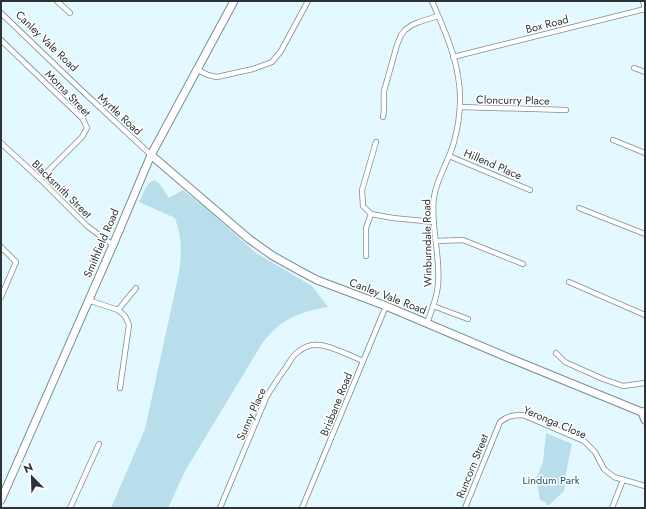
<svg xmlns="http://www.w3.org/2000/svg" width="646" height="509" font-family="Jost,sans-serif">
	<rect width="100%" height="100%" fill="#e4f9ff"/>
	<g fill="#b7deea">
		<path d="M154,180L159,183L169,198L183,190L208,210L256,253L312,286L328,307C309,310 291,315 276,328C271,332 267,338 263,342L185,471L168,508H111L145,429L179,273C182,250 182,240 175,218L139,202C143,195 146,183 154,180Z"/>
		<path d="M546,433L572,444L566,473L564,491L548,506L545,502L540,500L536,479L543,462Z"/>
	</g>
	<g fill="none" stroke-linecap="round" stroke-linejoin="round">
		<g stroke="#7b8d93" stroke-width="6">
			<g id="street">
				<path d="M57,1L70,13"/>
				<path d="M643,1L645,9"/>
				<path d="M1,13L77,86L151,155"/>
				<path d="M1,40L83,119L87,128L82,137L40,179"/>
				<path d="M453,57L645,9"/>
				<path d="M634,68L645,72"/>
				<path d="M196,69L208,75L217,77L253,69L272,62L281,51L308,1"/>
				<path d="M460,107L566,110"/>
				<path d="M383,117C385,108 383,100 384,91L397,45L401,35L405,30L412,25L419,22L438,16"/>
				<path d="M613,140L645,153"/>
				<path d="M376,142L362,190L363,206L371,214L393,218L434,222"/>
				<path d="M1,143L40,179L87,226L113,245"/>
				<path d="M449,156L530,190"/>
				<path d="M579,208L645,234"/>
				<path d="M436,241L463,240L523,264"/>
				<path d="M1,247L16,262L1,297"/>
				<path d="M366,256V228L371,214"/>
				<path d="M569,282L645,315"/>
				<path d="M88,300L118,310L125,316L129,325L120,388"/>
				<path d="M433,306L468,319"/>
				<path d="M118,310L136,288"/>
				<path d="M427,323C432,310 437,298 438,285C441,257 430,225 434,197C437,177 449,161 454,142C460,120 462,98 458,76C454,50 442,25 432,1"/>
				<path d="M556,353L565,362L603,379L623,386L645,383"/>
				<path d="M70,508L99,444"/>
				<path d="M220,508L266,398C272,387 279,377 287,366C290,361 293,355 298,352C304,347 312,344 319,345C332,346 351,356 363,361"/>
				<path d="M302,508L386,306"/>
				<path d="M465,508L500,422C508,416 513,415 523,415L584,441L595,452L604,469L614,477L645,486"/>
				<path d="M612,508L623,480"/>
			</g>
		</g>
		<g stroke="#7b8d93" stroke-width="9">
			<g id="secondary">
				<path d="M151,155L249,239L273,256L300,271L317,280L386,306L509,358L644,413"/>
				<path d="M645,411L643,415L645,420"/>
				<path d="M1,500L113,245L151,155L234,1"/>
			</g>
		</g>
		<use href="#street" stroke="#fff" stroke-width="4.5"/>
		<use href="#secondary" stroke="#fff" stroke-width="7"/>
	</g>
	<g text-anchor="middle" stroke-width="3" stroke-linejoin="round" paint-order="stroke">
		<g font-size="11" fill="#2d3437" stroke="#fff">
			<text transform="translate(547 24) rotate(-14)" y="4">Box Road</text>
			<text transform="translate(47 41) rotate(44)" y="4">Canley Vale Road</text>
			<text transform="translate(68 93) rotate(46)" y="4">Morna Street</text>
			<text transform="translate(513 100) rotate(1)" y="4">Cloncurry Place</text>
			<text transform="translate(120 114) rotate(43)" y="4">Myrtle Road</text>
			<text transform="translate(493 164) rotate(23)" y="4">Hillend Place</text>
			<text transform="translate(62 189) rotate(44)" y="4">Blacksmith Street</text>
			<text transform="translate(101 243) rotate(-67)" y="4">Smithfield Road</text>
			<text transform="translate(427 243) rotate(-91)" y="4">Winburndale Road</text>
			<text transform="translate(388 296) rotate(21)" y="4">Canley Vale Road</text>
			<text transform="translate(336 404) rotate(-68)" y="4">Brisbane Road</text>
			<text transform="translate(251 414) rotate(-66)" y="4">Sunny Place</text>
			<text transform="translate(555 422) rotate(23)" y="4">Yeronga Close</text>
			<text transform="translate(472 466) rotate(-68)" y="4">Runcorn Street</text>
		</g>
		<g font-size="11" fill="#1c5563" stroke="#fff">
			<text x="551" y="484">Lindum Park</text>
		</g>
	</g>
	<rect width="646" height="509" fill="none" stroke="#2d3437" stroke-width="4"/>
	<g transform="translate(32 477) rotate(337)" stroke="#ffffff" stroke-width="3" paint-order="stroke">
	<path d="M0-3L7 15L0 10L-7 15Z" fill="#2d3437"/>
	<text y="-6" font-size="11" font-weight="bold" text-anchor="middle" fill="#2d3437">N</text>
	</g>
</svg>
